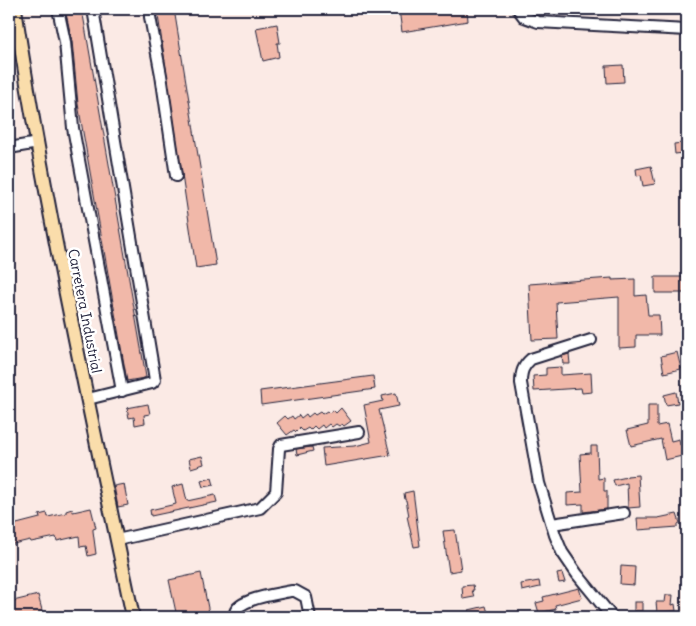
<svg xmlns="http://www.w3.org/2000/svg" width="696" height="626" font-family="Delius,sans-serif">
	<rect width="100%" height="100%" fill="#fbeae5"/>
	<filter id="ink" filterUnits="userSpaceOnUse"><feTurbulence type="fractalNoise" baseFrequency=".02" numOctaves="2"/><feDisplacementMap in="SourceGraphic" scale="10" xChannelSelector="R" yChannelSelector="G"/><feConvolveMatrix kernelMatrix="1 2 1 2 8 2 1 2 1" color-interpolation-filters="sRGB"/></filter>
	<g filter="url(#ink)">
		<g fill="#f1b8a9" stroke="#22223b">
			<path d="M65,9H82L146,377L144,378L127,381L78,104L72,41Z"/>
			<path d="M157,9H174L216,265L196,268Z"/>
			<path d="M399,9H467L468,21L402,32Z"/>
			<path d="M277,24L280,43H277L279,57L263,61L256,28Z"/>
			<path d="M623,65L624,82L607,83L606,66Z"/>
			<path d="M682,143L683,153L675,154L674,144Z"/>
			<path d="M651,166L655,184L643,186L641,175L637,176L636,169Z"/>
			<path d="M655,277H684L685,293H655Z"/>
			<path d="M612,278V280L635,279V296L646,295L648,315H659L660,335H636V347L619,348V297L556,302L558,339L532,340L529,284Z"/>
			<path d="M677,352L681,369L664,373L661,356Z"/>
			<path d="M569,354L570,364H563L562,356Z"/>
			<path d="M561,367V375L591,373L592,392L582,393L581,388L534,391L533,376L546,375V368Z"/>
			<path d="M373,376L375,389L261,405L260,391Z"/>
			<path d="M676,392L678,403L666,405L664,395Z"/>
			<path d="M396,393L399,406L379,410L390,455L324,466L322,448L355,446L371,442L364,405L383,401L382,396Z"/>
			<path d="M148,404L150,414L144,415L145,423L135,425L134,417L129,418L127,408Z"/>
			<path d="M648,405H657V426L667,424L671,441L679,439L680,445L682,444L684,452L681,453L682,456L665,460L661,439L631,446L627,430L648,425Z"/>
			<path d="M341,408L351,421L344,426L342,424L339,426L336,424L332,427L329,424L324,428L322,425L317,429L314,426L310,430L308,428L303,431L300,428L296,432L294,430L287,435L277,423L285,416L288,419L292,416L294,419L299,415L301,418L306,414L308,417L313,413L315,415L320,412L322,414L327,411L329,413L333,410L336,413Z"/>
			<path d="M591,446H597L598,479L604,478V491H607V509L583,512V504L567,505V493L582,492L580,454L591,453Z"/>
			<path d="M312,447L313,451L297,455L296,449Z"/>
			<path d="M202,456L204,464L191,468L189,459Z"/>
			<path d="M638,475L640,507L628,508L627,483L615,486L613,480L627,477V476Z"/>
			<path d="M212,478L214,485L203,487L201,481Z"/>
			<path d="M124,484L128,505L118,507L114,486Z"/>
			<path d="M183,484L187,501L215,495L217,502L151,516L150,510L176,504L172,487Z"/>
			<path d="M413,491L420,546L414,547L407,516H409L406,500H405L404,493Z"/>
			<path d="M91,508L96,528L93,529V531L96,554L88,556L86,546L80,547L79,536L57,541L56,537L31,542L30,540L9,545V526L40,518L39,515L47,513L48,517L66,513V511L72,509L73,512Z"/>
			<path d="M677,514L680,523L678,524V527L638,530L637,518H658Z"/>
			<path d="M455,530L461,570L449,572L443,531Z"/>
			<path d="M621,566L635,567L634,585L620,584Z"/>
			<path d="M201,573L209,613L190,617H177L169,580Z"/>
			<path d="M562,573L565,582L559,583L557,574Z"/>
			<path d="M539,581L540,587L522,591L521,584Z"/>
			<path d="M473,585L474,590H472L474,597L463,599L462,586Z"/>
			<path d="M579,588L582,598L555,605L556,609L539,613L536,603L544,601L543,597Z"/>
			<path d="M38,595L43,614L26,617H9V602Z"/>
			<path d="M666,595H673L672,605L675,604L676,611L657,612L656,602H665Z"/>
			<rect x="634" y="602" width="8" height="9"/>
			<path d="M486,606L488,613L471,616L469,610Z"/>
		</g>
		<g fill="none" stroke-linecap="round" stroke-linejoin="round">
			<g stroke="#22223b" stroke-width="14">
				<g id="minor">
					<path d="M58,9L65,42L73,128L122,391"/>
					<path d="M150,9V17L161,75L176,176"/>
					<path d="M518,9L524,17L538,22L687,30"/>
					<path d="M9,148L38,143"/>
					<path d="M591,340L531,359C523,366 521,372 521,383L539,483L555,535L562,552L577,574L612,617"/>
					<path d="M88,399L152,383L155,380L93,9"/>
					<path d="M552,524L624,513"/>
					<path d="M117,540L260,508L276,492L279,449L281,445L359,432"/>
					<path d="M235,617C231,599 278,594 291,591H295L306,597L310,617"/>
				</g>
			</g>
			<g stroke="#22223b" stroke-width="16">
				<path id="major" d="M15,9C46,213 91,415 133,617"/>
			</g>
			<use href="#minor" stroke="#fff" stroke-width="10"/>
			<use href="#major" stroke="#faddab" stroke-width="12"/>
		</g>
	</g>
	<g text-anchor="middle" stroke-width="5" stroke-linejoin="round" paint-order="stroke">
		<g font-size="14" fill="#22223b" stroke="#fff">
			<text transform="translate(85 311) rotate(79)" y="5">Carretera Industrial</text>
		</g>
	</g>
	<rect width="696" height="626" fill="none" stroke="#fff" stroke-width="30"/>
	<rect x="15" y="15" width="666" height="596" fill="none" stroke="#22223b" stroke-width="2" filter="url(#ink)"/>
</svg>
